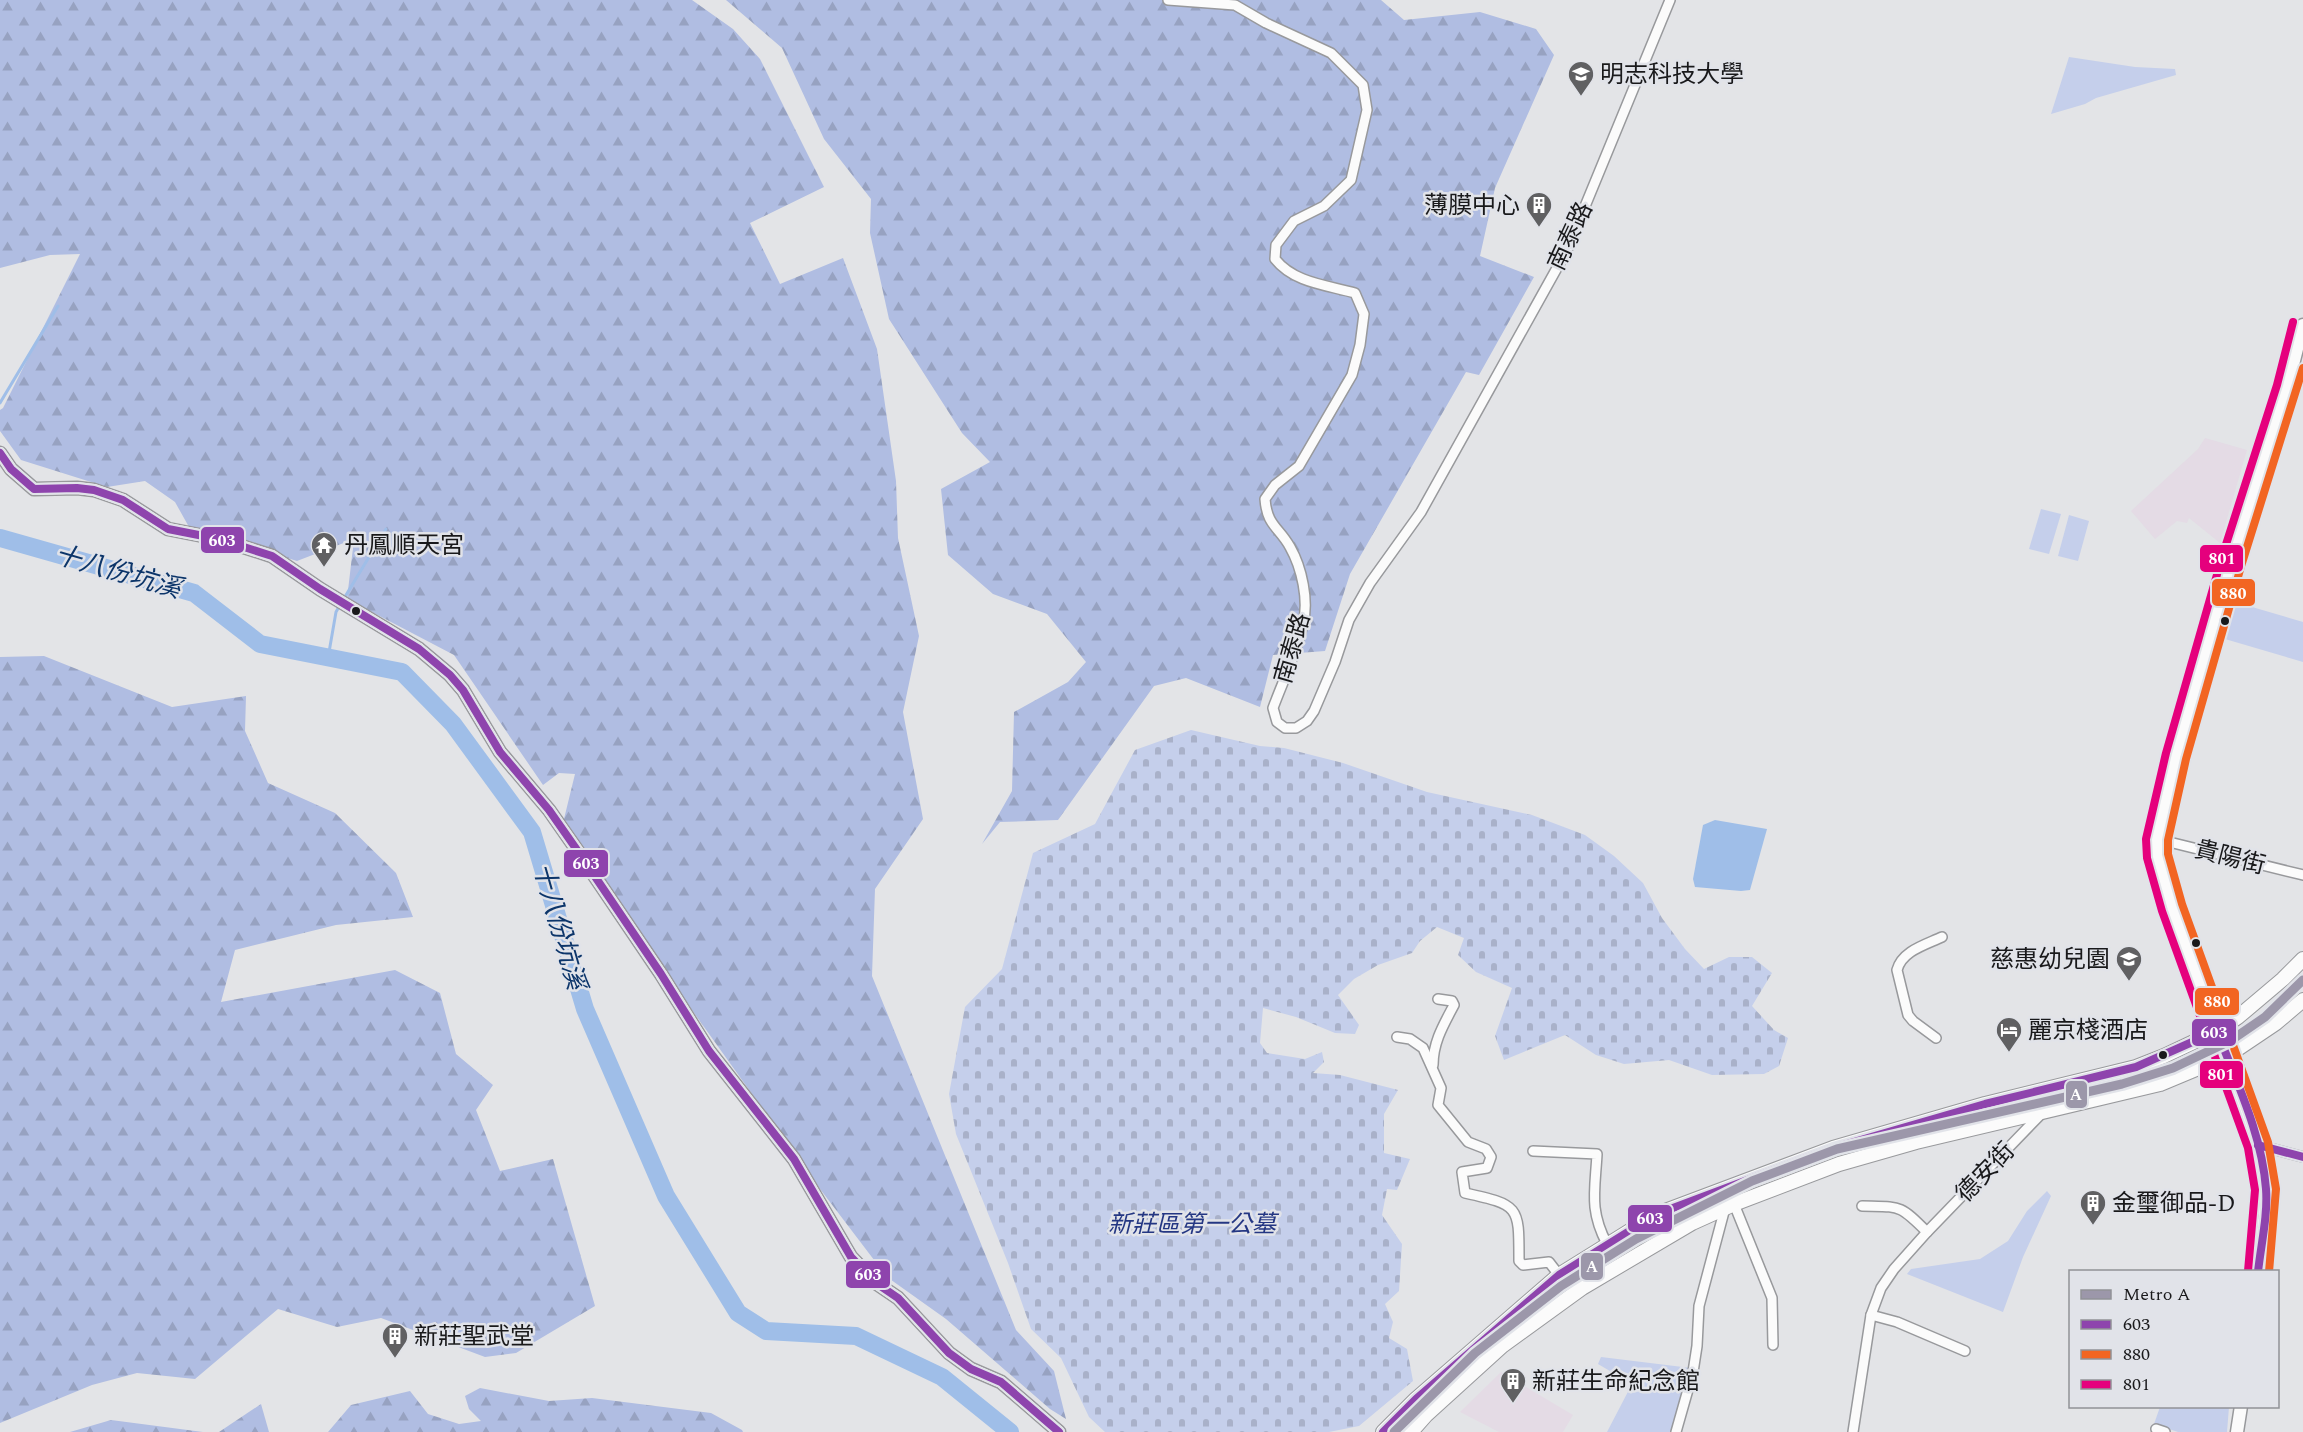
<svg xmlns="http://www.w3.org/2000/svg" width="2303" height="1432" font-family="Spectral,'Noto Sans TC',serif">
	<defs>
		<pattern id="forest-firs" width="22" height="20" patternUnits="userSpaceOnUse" patternTransform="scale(1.5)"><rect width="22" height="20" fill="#b0bde2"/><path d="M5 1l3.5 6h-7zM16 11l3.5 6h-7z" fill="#97a2c1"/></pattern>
		<pattern id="cemetery-stones" width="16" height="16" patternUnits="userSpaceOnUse" patternTransform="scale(1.5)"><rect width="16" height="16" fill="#c5cfeb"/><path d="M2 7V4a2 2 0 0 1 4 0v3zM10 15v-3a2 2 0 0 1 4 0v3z" fill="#a9b1c9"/></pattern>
	</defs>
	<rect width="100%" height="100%" fill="#e3e4e7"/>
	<g fill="#e4dbe5">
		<path d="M2205,438L2247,450L2220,543L2189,518L2187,523L2177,521L2155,539L2131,511L2198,449Z"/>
		<path d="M1501,1372L1573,1415L1563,1432H1499L1460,1412Z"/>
	</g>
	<g fill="url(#forest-firs)">
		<path d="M0,0H692L733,29L760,59L824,187L750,223L780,284L843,258L877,349L896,481L898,538L919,636L903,712L923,819L875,889L872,976L1016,1330L1054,1371L1066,1419L1050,1409L946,1319L887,1277L817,1185L654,957L563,823L575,774L559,773L543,785L454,655L347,599L354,539L297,561L189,527L175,502L145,481L107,487L21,460L0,431V410L3,408L80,254L50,255L0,268Z"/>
		<path d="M726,0H1381L1404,20L1480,12L1536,29L1554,55L1495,188L1480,256L1534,277L1479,375L1466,372L1350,574L1325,651L1273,655L1260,707L1186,678L1154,686L1058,820L1000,822L982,844L1012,791L1014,712L1068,682L1086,662L1047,614L993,594L948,555L941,489L990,462L962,433L889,319L870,233L871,199L824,139L782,48Z"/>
		<path d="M44,656L172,707L246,696L245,731L268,783L335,813L396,873L413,917L336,925L235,950L221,1002L395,970L440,993L456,1054L493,1085L476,1110L500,1171L553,1159L595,1306L516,1353L485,1357L381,1318L337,1327L278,1309L195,1379L137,1373L92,1385L0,1423V657Z"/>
		<path d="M480,1388L549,1401L592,1398L711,1413L742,1430L743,1432H328L351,1405L410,1391L428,1414L459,1424L481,1421L469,1409L465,1396Z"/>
		<path d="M261,1404L269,1432H219Z"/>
		<path d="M111,1420L203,1432H70Z"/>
	</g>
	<path fill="url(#cemetery-stones)" d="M1191,730L1260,746L1284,748L1343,763L1427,792L1532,815L1585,835L1614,856L1643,883L1662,918L1685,949L1704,969L1729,957H1752L1772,973L1752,1006L1774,1030L1788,1038L1779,1066L1764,1074L1712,1075L1669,1060L1624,1064L1596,1055L1565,1035L1504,1060L1495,1036L1512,988L1476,972L1458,955L1464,938L1437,927L1420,941L1412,953L1378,965L1354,979L1338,995L1359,1025L1355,1034L1335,1033L1296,1017L1263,1008L1260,1043L1267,1053L1305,1059L1322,1052L1324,1062L1313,1073L1340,1075L1398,1090L1384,1114V1153L1410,1159L1397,1190L1387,1189L1382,1215L1402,1244L1399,1291L1385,1304L1393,1322L1389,1338L1407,1349L1413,1381L1359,1426L1329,1432H1105L1089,1417L1061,1358L1031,1329L1008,1263L956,1134L949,1094L965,1007L1002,969L1033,853L1095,824L1135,750Z"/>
	<g fill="#c5cfeb">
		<path d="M2069,57L2135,67L2175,69L2176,75L2096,98L2085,104L2051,114Z"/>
		<path d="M2041,509L2061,514L2049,554L2029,549Z"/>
		<path d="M2069,515L2089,521L2078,561L2058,556Z"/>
		<path d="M2235,602L2303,622V662L2225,639Z"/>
		<path d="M2047,1191L2051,1196L2023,1257L2003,1312L1907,1274L1911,1269L1980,1259L2008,1241L2027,1211Z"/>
		<path d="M1601,1357L1691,1368L1672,1432H1607L1632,1384L1598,1364Z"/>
		<path d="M2160,1407H2229L2227,1432H2178L2154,1424Z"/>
	</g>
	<path fill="#9fbee8" d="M1715,820L1767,829L1750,890L1741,891L1695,887L1693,879L1703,825Z"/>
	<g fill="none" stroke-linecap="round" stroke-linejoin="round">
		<g stroke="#9fbee8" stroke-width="3">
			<path d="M0,403L58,306"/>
			<path d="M343,600L386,529"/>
			<path d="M328,658L336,612L340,605"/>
		</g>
		<path stroke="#9fbee8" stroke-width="18" d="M0,538L194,593L260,644L402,672L453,724L532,832L585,1009L666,1196L738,1313L766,1331L856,1336L942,1377L1010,1432"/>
		<g stroke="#98999c" stroke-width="12">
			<g id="street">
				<path d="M1168,0L1235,5L1266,23L1331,53L1363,85L1367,110L1351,180L1324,206L1294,221L1276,245L1275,259C1294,283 1327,285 1355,293L1364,314L1360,345L1352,375L1299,466L1275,485L1265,499C1267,526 1279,527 1290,547C1302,568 1309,601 1303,624C1297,652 1283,681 1273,708L1277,722L1285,728H1296L1307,721L1314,711L1335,662L1349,620L1370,583L1421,512L1567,250L1670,0"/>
				<path d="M2157,839L2303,875"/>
				<path d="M1397,1037L1410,1039L1423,1048L1441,1088L1438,1105L1468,1142L1486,1149L1491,1157L1487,1168L1462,1172L1465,1193C1520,1205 1519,1206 1519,1261L1523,1265L1549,1262L1559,1275"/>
				<path d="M1936,1038L1913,1021L1908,1015L1897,970C1902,951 1925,945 1942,937"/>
				<path d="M1433,1065C1433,1042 1444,1024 1454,1005L1452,1001L1438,999"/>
				<path d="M2258,1145L2303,1157"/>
				<path d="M1533,1151L1597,1154C1595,1191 1589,1210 1607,1244"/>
				<path d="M1734,1204L1772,1298L1773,1345"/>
				<path d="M1862,1206C1901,1207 1899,1204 1927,1232"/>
				<path d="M1871,1315L1897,1322L1965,1351"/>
				<path d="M2156,1429L2165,1432"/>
				<path d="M1676,1432L1693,1372L1697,1346L1699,1306L1725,1208"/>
				<path d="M1853,1432L1871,1315L1881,1288L1894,1269L1927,1232L2043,1112L2061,1085"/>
			</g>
		</g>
		<g stroke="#98999c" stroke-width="15">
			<g id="secondary">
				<path d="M0,453L11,469L34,489L77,488L94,490L123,500L168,529L219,539L272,556L320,589L419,649L450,675L463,690L500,752L549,810L577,850L661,974L709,1051L794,1159L851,1257L876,1283L898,1298L949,1353L971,1369L1001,1382L1059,1432"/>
				<path d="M2258,1272L2265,1212L2266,1189L2258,1145L2172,907L2157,856V839L2176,756L2232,560L2287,388L2303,325"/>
				<path d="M2237,1432L2241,1406"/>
			</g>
		</g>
		<g stroke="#98999c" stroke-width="16">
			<g id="primary">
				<path d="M1383,1432L1416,1399L1559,1275L1657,1214L1833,1148L1985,1104L2136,1067L2164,1056L2217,1031L2238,1017L2283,979L2303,959"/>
				<path d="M1411,1432L1426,1415L1502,1346L1582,1288L1692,1223L1734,1204L1839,1164L1916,1142L2160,1084L2227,1056L2276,1023L2303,1000"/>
			</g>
		</g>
		<use href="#street" stroke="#fbfbfb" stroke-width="9"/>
		<use href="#secondary" stroke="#fbfbfb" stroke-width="12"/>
		<use href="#primary" stroke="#fbfbfb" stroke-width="14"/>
		<g stroke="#e1e3e9" stroke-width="12">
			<g id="bus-1">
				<path d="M0,453L11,469L34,489L77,488L94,490L123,500L168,529L219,539L272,556L320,589L419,649L450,675L463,690L500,752L549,810L577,850L661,974L709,1051L794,1159L851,1257L876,1283L898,1298L949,1353L971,1369L1001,1382L1059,1432"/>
				<path d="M2258,1145L2303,1157"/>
				<path d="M1383,1432L1416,1399L1559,1275L1657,1214L1833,1148L1985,1104L2136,1067L2217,1031C2236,1081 2262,1134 2266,1189C2268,1216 2261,1244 2258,1272"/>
			</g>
		</g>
		<g stroke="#e1e3e9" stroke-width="12">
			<path id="bus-2" d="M2269,1272L2276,1189L2268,1142L2182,904L2168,854V840L2186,759L2242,563L2303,368"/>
		</g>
		<g stroke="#e1e3e9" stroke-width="12">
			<path id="bus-3" d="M2248,1271L2255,1190L2248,1148L2162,911L2147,858L2146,839L2166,753L2222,557L2277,385L2293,322"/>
		</g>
		<use href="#bus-1" stroke="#8e44ad" stroke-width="8"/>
		<use href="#bus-2" stroke="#f26522" stroke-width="8"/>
		<use href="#bus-3" stroke="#e5007d" stroke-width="8"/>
		<g stroke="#e1e3e9" stroke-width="14">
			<path id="metro-1" d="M1394,1432L1475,1353L1561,1286L1636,1239L1752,1181L1837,1149L2122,1084L2173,1068L2230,1041L2265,1017L2303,980"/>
		</g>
		<use href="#metro-1" stroke="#9c97aa" stroke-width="9"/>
	</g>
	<defs>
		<g id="university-pin" transform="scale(1.35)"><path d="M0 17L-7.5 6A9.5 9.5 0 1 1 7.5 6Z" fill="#606062" stroke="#e1e3e9"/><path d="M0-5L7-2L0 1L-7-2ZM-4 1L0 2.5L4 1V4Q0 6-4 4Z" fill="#fff"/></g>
		<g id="building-pin" transform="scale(1.35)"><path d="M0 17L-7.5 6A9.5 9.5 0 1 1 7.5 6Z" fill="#606062" stroke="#e1e3e9"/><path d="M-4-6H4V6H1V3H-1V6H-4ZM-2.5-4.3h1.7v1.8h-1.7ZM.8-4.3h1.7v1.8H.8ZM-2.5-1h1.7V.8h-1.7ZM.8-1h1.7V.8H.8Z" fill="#fff"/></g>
		<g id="temple-pin" transform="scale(1.35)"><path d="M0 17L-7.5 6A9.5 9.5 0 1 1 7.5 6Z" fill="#606062" stroke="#e1e3e9"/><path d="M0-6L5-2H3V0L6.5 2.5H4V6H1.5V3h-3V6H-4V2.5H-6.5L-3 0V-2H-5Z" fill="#fff"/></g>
		<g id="school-pin" transform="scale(1.35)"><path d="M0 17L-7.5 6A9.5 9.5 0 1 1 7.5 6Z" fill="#606062" stroke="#e1e3e9"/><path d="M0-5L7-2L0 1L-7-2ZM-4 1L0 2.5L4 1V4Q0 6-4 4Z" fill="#fff"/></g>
		<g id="hotel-pin" transform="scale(1.35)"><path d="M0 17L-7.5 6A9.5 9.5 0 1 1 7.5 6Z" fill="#606062" stroke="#e1e3e9"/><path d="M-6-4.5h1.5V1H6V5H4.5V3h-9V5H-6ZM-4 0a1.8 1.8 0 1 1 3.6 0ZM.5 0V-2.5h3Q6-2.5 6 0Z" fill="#fff"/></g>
	</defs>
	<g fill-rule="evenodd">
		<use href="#university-pin" x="1581" y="74"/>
		<use href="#building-pin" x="1539" y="205"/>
		<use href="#temple-pin" x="324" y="545"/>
		<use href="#school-pin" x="2129" y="959"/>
		<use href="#hotel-pin" x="2009" y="1030"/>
		<use href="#building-pin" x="2093" y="1203"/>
		<use href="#building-pin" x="395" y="1336"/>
		<use href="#building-pin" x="1513" y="1381"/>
	</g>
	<g fill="#19191b" stroke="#e1e3e9" stroke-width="2">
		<circle cx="356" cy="611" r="5"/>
		<circle cx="2225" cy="621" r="5"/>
		<circle cx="2196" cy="943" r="5"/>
		<circle cx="2163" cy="1055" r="5"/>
	</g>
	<g text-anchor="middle" stroke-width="5" stroke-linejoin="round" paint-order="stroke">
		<g font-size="24" fill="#19191b" stroke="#e1e3e9" text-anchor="start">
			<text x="1600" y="82">明志科技大學</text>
			<text x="1520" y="213" text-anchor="end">薄膜中心</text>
			<text x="344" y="553">丹鳳順天宮</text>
			<text x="2110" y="967" text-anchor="end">慈惠幼兒園</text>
			<text x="2028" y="1038">麗京棧酒店</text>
			<text x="2112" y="1211">金璽御品-D</text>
			<text x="414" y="1344">新莊聖武堂</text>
			<text x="1532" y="1389">新莊生命紀念館</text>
		</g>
		<g font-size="24" fill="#19191b" stroke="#e1e3e9">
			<text transform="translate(1570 236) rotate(-65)" y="8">南泰路</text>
			<text transform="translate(1292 648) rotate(-74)" y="8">南泰路</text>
			<text transform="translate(2230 857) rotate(14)" y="8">貴陽街</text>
			<text transform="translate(1985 1172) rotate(-46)" y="8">德安街</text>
		</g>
		<g font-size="24" font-style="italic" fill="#243783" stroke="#e1e3e9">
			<text x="1192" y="1232">新莊區第一公墓</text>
		</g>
		<g font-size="26" font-style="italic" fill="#0c356a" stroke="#e1e3e9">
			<text transform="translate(118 571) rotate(16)" y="9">十八份坑溪</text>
			<text transform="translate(560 926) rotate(74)" y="9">十八份坑溪</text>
		</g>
	</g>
	<g stroke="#e1e3e9" stroke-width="2">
		<rect x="200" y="526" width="45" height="28" rx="6" fill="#8e44ad"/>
		<rect x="2199" y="544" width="45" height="29" rx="6" fill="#e5007d"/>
		<rect x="2211" y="578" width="45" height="29" rx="6" fill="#f26522"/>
		<rect x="563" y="849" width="46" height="29" rx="6" fill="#8e44ad"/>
		<rect x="2194" y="987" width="46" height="29" rx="6" fill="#f26522"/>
		<rect x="2191" y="1018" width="46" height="29" rx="6" fill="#8e44ad"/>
		<rect x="2199" y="1060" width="45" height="29" rx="6" fill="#e5007d"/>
		<rect x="2065" y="1080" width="23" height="29" rx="6" fill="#9c97aa"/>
		<rect x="1627" y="1204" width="46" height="29" rx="6" fill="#8e44ad"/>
		<rect x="1580" y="1252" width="24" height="29" rx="6" fill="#9c97aa"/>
		<rect x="845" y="1260" width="46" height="29" rx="6" fill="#8e44ad"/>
	</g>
	<g font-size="16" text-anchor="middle" font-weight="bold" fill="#fff">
		<text x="222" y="546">603</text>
		<text x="2222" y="564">801</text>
		<text x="2233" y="599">880</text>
		<text x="586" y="869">603</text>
		<text x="2217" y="1007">880</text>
		<text x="2214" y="1038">603</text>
		<text x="2221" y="1080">801</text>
		<text x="2076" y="1100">A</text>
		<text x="1650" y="1224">603</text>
		<text x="1592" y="1272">A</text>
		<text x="868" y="1280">603</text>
	</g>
	<rect x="2069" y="1270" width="210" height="138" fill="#e1e3e9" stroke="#919297" stroke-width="1.5"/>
	<rect x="2081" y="1290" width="30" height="9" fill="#9c97aa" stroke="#919297" stroke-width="1.5"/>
	<text x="2123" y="1300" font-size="18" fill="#19191b">Metro A</text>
	<rect x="2081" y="1320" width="30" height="9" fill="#8e44ad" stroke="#919297" stroke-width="1.5"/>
	<text x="2123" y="1330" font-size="18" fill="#19191b">603</text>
	<rect x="2081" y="1350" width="30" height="9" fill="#f26522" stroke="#919297" stroke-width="1.5"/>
	<text x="2123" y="1360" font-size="18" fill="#19191b">880</text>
	<rect x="2081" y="1380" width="30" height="9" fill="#e5007d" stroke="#919297" stroke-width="1.5"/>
	<text x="2123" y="1390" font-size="18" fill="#19191b">801</text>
</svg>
